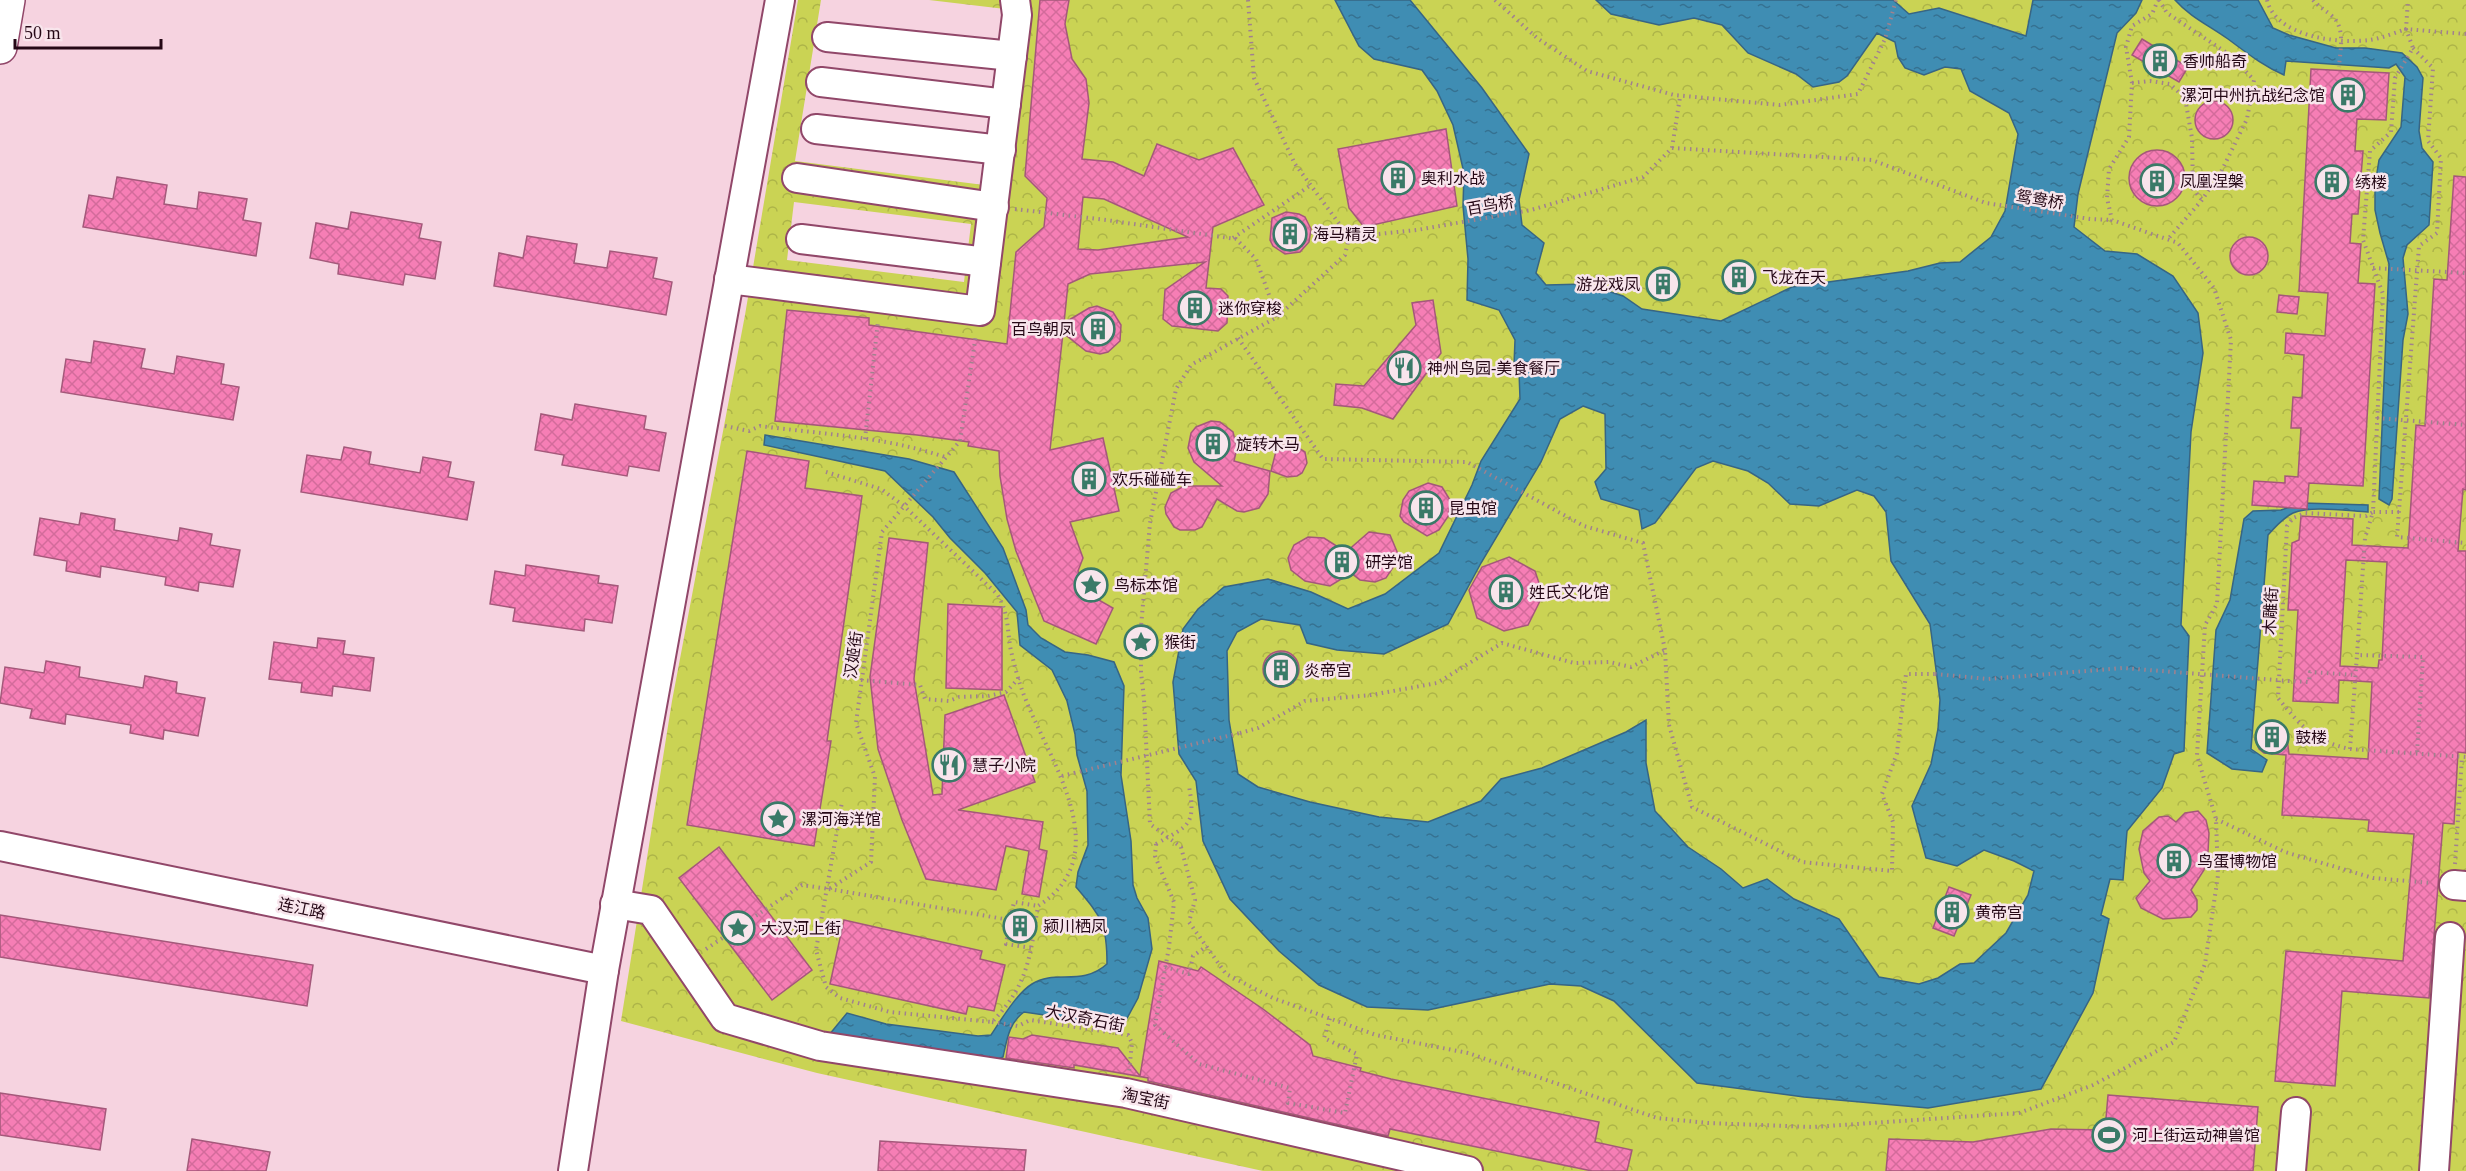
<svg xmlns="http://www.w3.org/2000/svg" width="2466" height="1171" font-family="'Times New Roman','Noto Sans SC',serif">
	<defs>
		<pattern id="park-crowns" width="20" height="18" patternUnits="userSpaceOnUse" patternTransform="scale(1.5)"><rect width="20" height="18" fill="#cad354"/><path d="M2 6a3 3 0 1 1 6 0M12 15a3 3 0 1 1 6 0" fill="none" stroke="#adb448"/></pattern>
		<pattern id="water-ripples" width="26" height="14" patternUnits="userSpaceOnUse" patternTransform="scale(1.5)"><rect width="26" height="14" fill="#3f8db3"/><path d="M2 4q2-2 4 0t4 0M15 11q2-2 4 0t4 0" fill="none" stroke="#357191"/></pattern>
		<pattern id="building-cross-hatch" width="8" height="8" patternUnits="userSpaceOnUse" patternTransform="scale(1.5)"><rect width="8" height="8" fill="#f67eb5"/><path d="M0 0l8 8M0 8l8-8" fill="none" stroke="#d36b9b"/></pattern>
	</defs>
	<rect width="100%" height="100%" fill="#f6d3e0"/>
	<path fill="url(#park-crowns)" fill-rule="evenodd" d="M798,0H821L795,161L984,185L1005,9L929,0H2466V1171H1263L817,1073L621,1021L672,701L745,315ZM794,202L971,224L964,282L787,260Z"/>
	<g fill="url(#water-ripples)" stroke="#376584" stroke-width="1.5" fill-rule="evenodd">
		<path d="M1335,0H1410L1482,88L1529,154L1519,200L1522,225L1544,243L1536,273L1546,285L1586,284L1623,296L1642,309L1721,321L1792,287L1908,271L1940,263L1960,262L1991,237L2005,211L2018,134L2009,113L1970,91L1961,69L1945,67L1924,75L1905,68L1898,57L1895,42L1877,33L1847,76L1839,82L1813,87L1796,74L1748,53L1722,25L1694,18L1659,25L1611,14L1596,0H1893L1909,14L1939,8L2026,36L2033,0H2142L2136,13L2117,33L2078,194L2074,227L2105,251L2137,254L2173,276L2198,313L2203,353L2191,432L2181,625L2189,636L2184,751L2174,754L2162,788L2127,831L2123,880L2110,879L2101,915L2109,919L2093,993L2041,1089L1928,1108L1804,1097L1697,1083L1614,1001L1581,986L1550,984L1428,1010L1367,1007L1319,985L1279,951L1230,899L1203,841L1196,781L1179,754L1173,682L1183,629L1198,609L1224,587L1268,579L1311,592L1348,609L1385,594L1439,553L1472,485L1481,461L1520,399L1519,371L1514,365L1515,340L1499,310L1467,300L1468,259L1463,206L1464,173L1453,125L1437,91L1422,70L1374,59L1359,46ZM1583,406L1605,414L1606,469L1595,482L1601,499L1639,510L1642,529L1655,523L1696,468L1713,461L1748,471L1768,483L1790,504L1819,506L1857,490L1874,496L1886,512L1891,561L1930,624L1940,700L1938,729L1931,764L1912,806L1926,858L1957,866L1984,850L2014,861L2034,871L2028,895L2006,933L1974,963L1960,964L1938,978L1919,984L1879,977L1839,919L1794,899L1767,879L1743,888L1721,869L1688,847L1655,811L1646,763V720L1626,732L1542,768L1501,779L1481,801L1428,822L1379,817L1310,802L1258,787L1238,774L1229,720L1227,651L1237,632L1261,619L1300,625L1307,643L1337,650L1384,654L1448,624L1481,563L1541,462L1560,419Z"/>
		<path d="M2175,0H2258L2273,28L2289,35L2336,48H2365L2402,53L2417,67L2423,78L2419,131L2422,148L2433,162L2429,225L2407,245L2403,258L2408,314L2403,340L2392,499L2389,505L2379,499L2389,264L2380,233L2375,210V185L2379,160L2401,127L2405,77L2396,64L2389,68L2286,61L2284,75C2263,66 2247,53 2228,39C2210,26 2190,17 2175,0Z"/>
		<path d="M765,435L909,459L954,472L1003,548L1026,610L1028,625L1041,638L1065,652L1088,655L1114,662L1124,686L1121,775L1131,841L1133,885L1137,898L1148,918L1152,949L1138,998L1125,1022L1113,1025L1024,1012C1009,1023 1007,1039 1003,1057L992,1061L829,1035L847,1013L886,1024L978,1036L991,1035C1001,1020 1017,993 1032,984C1056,969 1081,987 1107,964C1107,923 1102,918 1076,887L1078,872L1088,845L1087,791L1077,755L1075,734L1067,701L1052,670L1020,645L1017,612L985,573L950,538L933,517L885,471L764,445Z"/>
		<path d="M2303,503L2368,505V512C2348,511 2311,505 2293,513C2283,518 2275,527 2268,535L2251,749L2267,760L2262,772L2232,769L2207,753L2216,630L2230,600L2244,519L2253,511L2281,510Z"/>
	</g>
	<g fill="url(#building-cross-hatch)" stroke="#a4587a" stroke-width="1.5" fill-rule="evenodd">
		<path d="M1040,0H1069L1065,24L1072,59L1086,79L1089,103L1082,159L1113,162L1144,176L1157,144L1199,160L1233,148L1264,205L1213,227L1206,288L1221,289L1228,296L1227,323L1218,331L1172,326L1163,319L1165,290L1205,262L1090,274L1068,284L1064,323L1089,308L1097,306L1113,312L1121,325L1120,341L1108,352L1100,354L1086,351L1063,333L1050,450L1103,438L1119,511L1070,522L1083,558L1078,571L1083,591L1113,608L1096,644L1044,621L1016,551L1007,519L1000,476L999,451L968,446L969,442L917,435L775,421L787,310L869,318V325L1007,344L1016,252L1044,227L1047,198L1025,176ZM1083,197L1104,199L1188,237L1098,250L1078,249Z"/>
		<path d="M2142,39L2188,67L2179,82L2132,55Z"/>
		<path d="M2311,69L2389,73L2386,120L2357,119L2355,151H2363L2358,214H2352L2350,243L2361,244L2358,283L2375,284L2363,486L2309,483L2307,509L2252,505L2254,481L2285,483V476L2298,477L2301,428H2291L2293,397L2302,398L2304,355L2285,353L2286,333L2325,336L2328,293L2299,291Z"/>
		<circle cx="2214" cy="120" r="19"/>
		<path d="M1446,129L1457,206L1364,227L1349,208L1338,149Z"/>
		<circle cx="2157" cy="178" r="28"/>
		<path d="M2454,176L2466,177V490L2463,489L2458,551H2466V753L2458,752L2454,824L2443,823L2429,998L2342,991L2335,1086L2275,1081L2286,951L2403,961L2414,834L2368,831L2369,820L2282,815L2286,755L2264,753L2259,749L2255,739L2258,729L2267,723L2273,722L2281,724L2286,730L2289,754L2368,759L2372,682L2339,680L2338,703L2293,701L2298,610H2288L2292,543L2299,540L2301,516L2353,519L2352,545L2408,548L2416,425L2425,426L2434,279L2447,280ZM2346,560L2387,562L2382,660H2379L2378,668L2340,666Z"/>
		<path d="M117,177L167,185L164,204L197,209L199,192L247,199L243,220L261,223L256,256L83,227L89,195L113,199Z"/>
		<path d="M351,212L422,224L419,238L441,242L435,279L405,274L403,285L338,274L339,264L310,258L316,223L348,229Z"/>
		<path d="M1286,212L1299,214L1305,217L1311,229L1309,242L1300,252L1285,254L1273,246L1270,240L1272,218Z"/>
		<path d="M527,236L577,244L574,263L607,268L610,251L657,258L653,278L672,282L666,315L494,286L499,253L523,258Z"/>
		<circle cx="2249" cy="256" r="19"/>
		<circle cx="1739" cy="279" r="15"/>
		<circle cx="1663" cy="285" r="15"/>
		<path d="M2279,295L2299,297L2297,314L2277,312Z"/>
		<path d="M1433,300L1441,353L1393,419L1362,408L1334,405L1336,384L1364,386L1416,325L1412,303Z"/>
		<path d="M94,341L145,349L141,368L174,374L177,356L224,364L221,384L239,387L233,420L61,392L66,359L91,363Z"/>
		<path d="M575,404L646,416L644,429L666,433L659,471L629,466L627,476L562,465L564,455L535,450L541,414L572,420Z"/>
		<path d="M1211,421L1220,422L1233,432L1237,448L1234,461L1270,471L1268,494L1259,508L1244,512L1237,511L1217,499L1202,527L1195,530H1180L1174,527L1166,514L1165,507L1171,493L1184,486H1222L1194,462L1188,448L1191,433L1196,427Z"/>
		<path d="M1291,443L1305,452L1307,463L1302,473L1297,476L1287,477L1271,471L1276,451L1280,446Z"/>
		<path d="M344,447L371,452L369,464L420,473L423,457L451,462L448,477L474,482L467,520L301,492L307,455L341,460Z"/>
		<path d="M747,451L809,461L805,488L862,496L827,741H831L814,846L687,825Z"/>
		<path d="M1428,483L1442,487L1450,500L1449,515L1439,530L1427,536L1404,522L1400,516L1403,500L1409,491Z"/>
		<path d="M81,513L115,519L114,530L178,541L180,528L212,534L210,545L240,550L233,587L199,582L198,591L165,585L166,577L101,566L100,577L66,571L67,561L34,555L40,518L79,525Z"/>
		<path d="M1369,532L1390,535L1398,554L1394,566L1386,578L1375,582L1360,580L1351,573L1330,586L1305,581L1291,570L1288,558L1294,545L1308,537L1324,538L1346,552Z"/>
		<path d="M889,538L928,543L914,679L933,795L942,794L945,715L1004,695L1035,782L958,810L1043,822L1039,849L1047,851L1039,897L1022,894L1029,851L1006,846L996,890L926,879L902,820L878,749L870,677Z"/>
		<path d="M1509,557L1535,571L1543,595L1528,625L1504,631L1477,618L1469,590L1482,567Z"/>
		<path d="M526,565L599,576L598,583L618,586L612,623L585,619L584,631L513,621L515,608L490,604L495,571L525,576Z"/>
		<path d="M948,604L1002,607V690L946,688Z"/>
		<path d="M318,638L345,641L343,654L374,658L370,691L333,686L332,696L301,692L302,683L269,679L274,642L317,648Z"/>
		<circle cx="1281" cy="669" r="18"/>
		<path d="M46,661L80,667L79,677L143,688L145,676L177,682L176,693L205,698L198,736L164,730L163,739L130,733L131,725L66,714L65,724L30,718L32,709L0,703L5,667L44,673Z"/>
		<path d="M2198,811L2206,820L2209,833L2208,852L2204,870L2191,890L2197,900V910L2191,917L2163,919L2141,908L2136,898L2150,881L2144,873L2139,849L2143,831L2159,817L2168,816L2176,822L2185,813Z"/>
		<path d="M719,847L812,970L772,1000L679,878Z"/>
		<path d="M1949,887L1971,895L1954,936L1933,928Z"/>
		<path d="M0,915L313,965L307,1006L0,957Z"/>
		<path d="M844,920L982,951L980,959L1005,965L994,1011L968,1006L966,1014L830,984Z"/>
		<path d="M1159,961L1198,971L1201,967L1263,1009L1310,1045L1313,1056L1361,1068L1360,1071L1391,1079L1599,1122L1595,1142L1632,1150L1627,1171H1592L1390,1129L1388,1136L1148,1081V1078L1074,1065V1068L1006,1058L1009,1037L1023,1039L1032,1035L1118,1048L1140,1076Z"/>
		<path d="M0,1093L106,1109L100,1150L0,1135Z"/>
		<path d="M2108,1095L2258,1107L2253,1171H1886L1889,1139L1973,1142L2051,1129L2105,1130Z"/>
		<path d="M192,1139L270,1152L266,1171H187Z"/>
		<path d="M880,1141L1026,1150L1024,1171H878Z"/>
	</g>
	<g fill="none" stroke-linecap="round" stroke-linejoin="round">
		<g stroke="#914769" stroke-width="32">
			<g id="minor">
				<path d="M827,37L1012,56"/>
				<path d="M821,82L1006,104"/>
				<path d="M816,129L1001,150"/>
				<path d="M797,178L994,207"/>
				<path d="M801,239L986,262"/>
				<path d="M729,279L980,311L1017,15L1015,0"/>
				<path d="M0,846L604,970"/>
				<path d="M2454,885L2466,886"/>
				<path d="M615,904L651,910L725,1018L820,1046L1126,1093L1468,1171"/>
				<path d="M573,1171L604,970L780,0"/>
				<path d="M2291,1171L2296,1112"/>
				<path d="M2434,1171L2450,937"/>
			</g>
		</g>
		<g stroke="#914769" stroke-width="36">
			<path id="major" d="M0,47L8,0"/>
		</g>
		<g stroke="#a1818e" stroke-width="4" stroke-dasharray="1.5 4.5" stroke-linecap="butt">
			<path d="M1248,0L1254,78L1295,164L1349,237"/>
			<path d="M1495,0L1537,38L1587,71L1674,95L1780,105L1858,94L1885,39L1896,0"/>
			<path d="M2159,0L2167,13L2230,55L2254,80L2247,119L2222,170L2202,200L2168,239"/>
			<path d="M2267,0C2276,37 2338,44 2370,40C2382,38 2395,33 2406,29L2408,0"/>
			<path d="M2313,0C2319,7 2325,10 2332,16C2346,28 2340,51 2339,67"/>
			<path d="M2466,34L2406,29L2413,48L2395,78L2391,132L2370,151L2363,240L2383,294L2373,512L2366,516L2305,513L2293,518L2287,526L2278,698C2301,726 2313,741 2350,749L2466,757"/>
			<path d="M2413,48L2433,68L2428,141L2441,158L2437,233L2419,246L2397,537L2466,543"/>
			<path d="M2132,83L2150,81L2170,84L2185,98L2192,138L2193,189L2202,200"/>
			<path d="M1672,148L1872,160L1986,203L2090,219L2112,220"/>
			<path d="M1015,209L1106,220L1236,239L1256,259L1277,317"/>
			<path d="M1349,237L1345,255L1277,317L1191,365L1176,389L1150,523L1141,627V672L1144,699L1150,824L1181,847L1195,900L1189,922L1226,974L1273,998L1376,1035L1468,1053L1657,1118L1708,1123L1813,1127L2019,1113L2093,1085L2174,1042L2205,964L2218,875L2216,819L2197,755L2205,625L2217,604L2231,340L2214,288L2178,243L2112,220L2107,198L2109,169L2129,137L2132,83L2126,47L2132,26L2152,14L2158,0"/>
			<path d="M1349,237L1417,230L1531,210L1643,177L1672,148L1680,97"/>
			<path d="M1233,238L1311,185"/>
			<path d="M2373,268L2466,273"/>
			<path d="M1238,338L1323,459L1467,462L1584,526L1643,543L1665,650"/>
			<path d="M2377,418L2466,425"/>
			<path d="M725,426L749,431L760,426C822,434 886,437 945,457"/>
			<path d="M865,439L878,321"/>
			<path d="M826,472L881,489L904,506L997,594C1009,612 1007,631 1011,651C1014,663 1017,676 1021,687C1043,753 1122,852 1038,906C1030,956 1029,984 992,1022L890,1012L840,998L826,987L816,950L842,802"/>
			<path d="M2399,512H2373L2365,538L2357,655L2423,657L2417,753"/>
			<path d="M861,680L920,685L925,699L949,701L959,697L988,696L1006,692L1019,678"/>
			<path d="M2288,681L2309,682L2310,672L2355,675"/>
			<path d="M1240,733L1258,728L1305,701L1371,695L1437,683L1502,643L1574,663L1609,662L1631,667L1665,650L1669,725L1692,807L1802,862L1892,871L1893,822L1882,794L1897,753L1906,674H1935"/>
			<path d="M2350,749L2357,655"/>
			<path d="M1062,776L1074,773"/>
			<path d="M2216,819L2285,852L2373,878L2432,883"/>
			<path d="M1156,844L1155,856L1174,902L1169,947L1155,1025L1199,1064L1290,1088L1288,1103L1345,1113L1357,1054L1324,1038L1330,1018"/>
			<path d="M2455,864L2462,757"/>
			<path d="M829,889L1010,920L1014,902L1038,906"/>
			<path d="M1010,920L1006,944L1031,948"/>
			<path d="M706,949L802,885L829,889L871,862L875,777L856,723L882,532L960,441L976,334"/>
			<path d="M1165,967L1189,974L1193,956L1207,946"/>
			<path d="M992,1022L1018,1026L1030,1020L1128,1035L1132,1043L1129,1072"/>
		</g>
		<use href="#minor" stroke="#fff" stroke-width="28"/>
		<use href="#major" stroke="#fff" stroke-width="33"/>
		<g stroke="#a1818e" stroke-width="4" stroke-dasharray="1.5 4.5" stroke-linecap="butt">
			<path d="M1935,674L1988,679L2123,668L2288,681"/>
			<path d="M1074,773L1240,733"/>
			<path d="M1156,844C1189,825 1196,826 1189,786"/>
		</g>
	</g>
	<defs>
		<g id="building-ring" transform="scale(1.725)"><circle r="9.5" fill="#f8e5ec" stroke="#3a7a68" stroke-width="1.5"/><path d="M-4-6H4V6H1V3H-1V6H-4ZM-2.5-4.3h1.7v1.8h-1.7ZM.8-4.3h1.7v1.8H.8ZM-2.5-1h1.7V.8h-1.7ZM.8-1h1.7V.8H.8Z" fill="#3a7a68"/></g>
		<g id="restaurant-ring" transform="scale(1.725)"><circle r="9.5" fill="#f8e5ec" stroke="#3a7a68" stroke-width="1.5"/><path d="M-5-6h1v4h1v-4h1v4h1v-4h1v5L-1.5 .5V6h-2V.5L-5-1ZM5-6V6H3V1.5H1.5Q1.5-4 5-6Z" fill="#3a7a68"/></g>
		<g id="sight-ring" transform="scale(1.725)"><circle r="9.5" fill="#f8e5ec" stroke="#3a7a68" stroke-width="1.5"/><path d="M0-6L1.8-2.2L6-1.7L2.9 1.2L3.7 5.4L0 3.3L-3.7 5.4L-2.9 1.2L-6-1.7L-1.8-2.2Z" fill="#3a7a68"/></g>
		<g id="stadium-ring" transform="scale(1.725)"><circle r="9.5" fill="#f8e5ec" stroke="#3a7a68" stroke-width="1.5"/><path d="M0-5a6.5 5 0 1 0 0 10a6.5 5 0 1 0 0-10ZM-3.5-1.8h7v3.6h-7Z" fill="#3a7a68"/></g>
	</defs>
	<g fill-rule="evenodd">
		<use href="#building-ring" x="2160" y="61"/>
		<use href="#building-ring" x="2348" y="95"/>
		<use href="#building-ring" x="1398" y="178"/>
		<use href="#building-ring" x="2157" y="181"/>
		<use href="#building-ring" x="2332" y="182"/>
		<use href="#building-ring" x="1290" y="234"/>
		<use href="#building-ring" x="1739" y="277"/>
		<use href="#building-ring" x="1663" y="284"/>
		<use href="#building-ring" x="1195" y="308"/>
		<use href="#building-ring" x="1098" y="329"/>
		<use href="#restaurant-ring" x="1404" y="368"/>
		<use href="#building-ring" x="1213" y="444"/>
		<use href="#building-ring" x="1089" y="479"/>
		<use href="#building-ring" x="1426" y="508"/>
		<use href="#building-ring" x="1342" y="562"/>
		<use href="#sight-ring" x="1091" y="585"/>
		<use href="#building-ring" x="1506" y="592"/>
		<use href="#sight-ring" x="1141" y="642"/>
		<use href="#building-ring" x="1281" y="670"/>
		<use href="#building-ring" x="2272" y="737"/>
		<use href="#restaurant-ring" x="949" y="765"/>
		<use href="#sight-ring" x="778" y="819"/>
		<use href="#building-ring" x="2174" y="861"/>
		<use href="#building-ring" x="1952" y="912"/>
		<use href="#building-ring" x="1020" y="926"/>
		<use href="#sight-ring" x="738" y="928"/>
		<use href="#stadium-ring" x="2109" y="1135"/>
	</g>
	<g text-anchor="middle" stroke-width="5" stroke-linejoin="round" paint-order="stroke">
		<g font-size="16" fill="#250816" stroke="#f8e5ec" text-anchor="start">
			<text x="2183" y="67">香帅船奇</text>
			<text x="2325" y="101" text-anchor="end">漯河中州抗战纪念馆</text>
			<text x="1421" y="184">奥利水战</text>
			<text x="2180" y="187">凤凰涅槃</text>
			<text x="2355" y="188">绣楼</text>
			<text x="1313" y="240">海马精灵</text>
			<text x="1762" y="283">飞龙在天</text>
			<text x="1640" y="290" text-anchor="end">游龙戏凤</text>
			<text x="1218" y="314">迷你穿梭</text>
			<text x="1075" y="335" text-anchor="end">百鸟朝凤</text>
			<text x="1427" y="374">神州鸟园-美食餐厅</text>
			<text x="1236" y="450">旋转木马</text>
			<text x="1112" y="485">欢乐碰碰车</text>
			<text x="1449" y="514">昆虫馆</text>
			<text x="1365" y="568">研学馆</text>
			<text x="1114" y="591">鸟标本馆</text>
			<text x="1529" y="598">姓氏文化馆</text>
			<text x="1164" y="648">猴街</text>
			<text x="1304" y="676">炎帝宫</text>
			<text x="2295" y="743">鼓楼</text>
			<text x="972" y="771">慧子小院</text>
			<text x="801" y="825">漯河海洋馆</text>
			<text x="2197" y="867">鸟蛋博物馆</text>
			<text x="1975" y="918">黄帝宫</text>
			<text x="1043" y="932">颍川栖凤</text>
			<text x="761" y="934">大汉河上街</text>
			<text x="2132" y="1141">河上街运动神兽馆</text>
		</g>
		<g font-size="16" fill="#250816" stroke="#f8e5ec">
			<text transform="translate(2040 199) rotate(9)" y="6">鸳鸯桥</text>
			<text transform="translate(1490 205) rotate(-10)" y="6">百鸟桥</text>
			<text transform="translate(2270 611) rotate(-87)" y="6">木雕街</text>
			<text transform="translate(853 655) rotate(-82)" y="6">汉姬街</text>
			<text transform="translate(302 908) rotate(12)" y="6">连江路</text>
			<text transform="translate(1085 1018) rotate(11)" y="6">大汉奇石街</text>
			<text transform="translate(1146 1098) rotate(12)" y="6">淘宝街</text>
		</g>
	</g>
	<path d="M15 39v9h146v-9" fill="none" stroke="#250816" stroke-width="3"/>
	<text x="24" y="39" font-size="18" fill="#250816" stroke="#f8e5ec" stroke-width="4.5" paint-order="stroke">50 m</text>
</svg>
